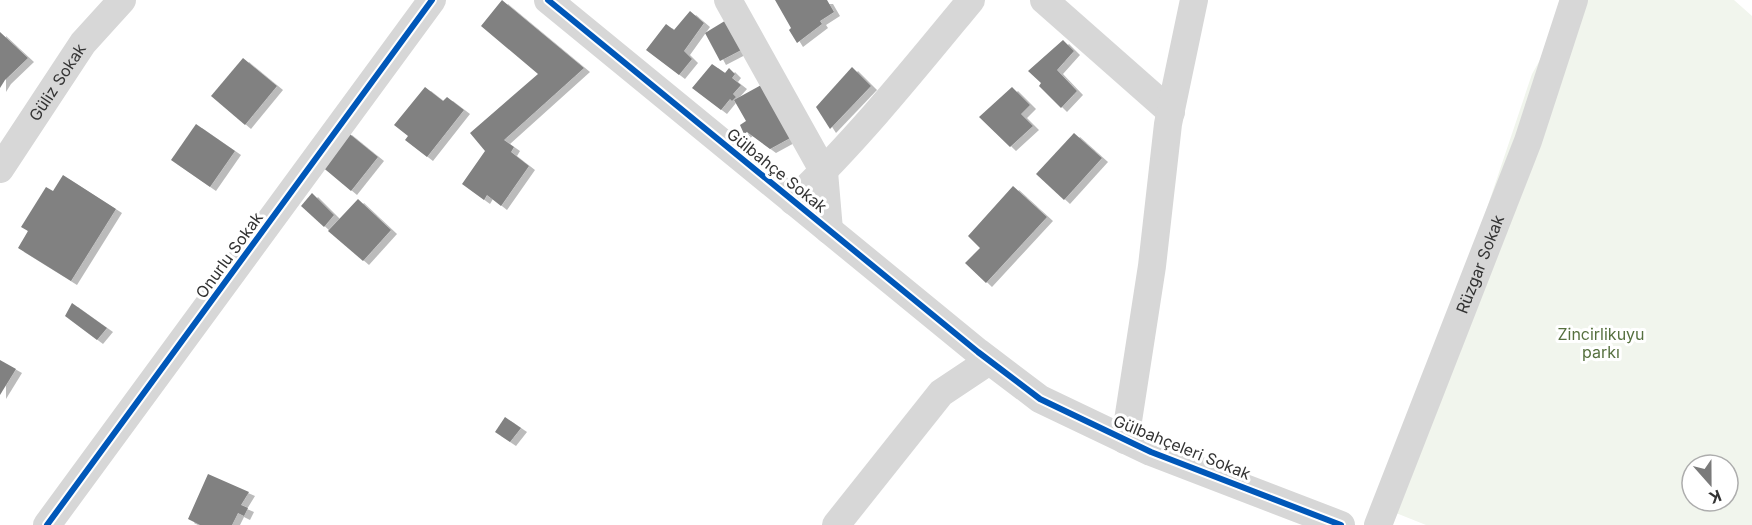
<svg xmlns="http://www.w3.org/2000/svg" width="1752" height="525" font-family="Inter,sans-serif">
	<defs>
		<filter id="shadow"><feDropShadow dx="6" dy="4" stdDeviation="0" flood-color="#0004"/></filter>
	</defs>
	<rect width="100%" height="100%" fill="#fff"/>
	<path fill="#f1f5ed" fill-rule="evenodd" d="M1574,0H1734L1752,16V525H1426L1386,509L1532,74ZM1692,465H1728V501H1692Z"/>
	<g fill="#818181" filter="url(#shadow)">
		<path d="M502,0L584,68L504,140L514,147L511,152L529,166L501,206L487,195L484,200L462,184L485,151L470,133L538,74L481,26Z"/>
		<path d="M775,0H827L834,12L820,21L822,24L797,43L789,30L791,28Z"/>
		<path d="M690,11L704,23L684,51L692,59L679,75L646,50L666,24L674,30Z"/>
		<path d="M728,19L745,48L720,61L705,33Z"/>
		<path d="M0,32L28,58L5,80L0,88Z"/>
		<path d="M1063,40L1074,51L1057,70L1077,91L1061,108L1039,86L1041,83L1028,71Z"/>
		<path d="M243,58L277,86L245,125L211,96Z"/>
		<path d="M712,64L725,73L729,68L735,74L732,78L741,85L733,94L736,97L732,101L730,99L721,110L692,88Z"/>
		<path d="M852,67L871,86L830,129L816,107Z"/>
		<path d="M763,84L792,137L770,149L747,132L744,134L740,125L746,121L734,100Z"/>
		<path d="M425,87L443,101L447,97L464,110L427,157L405,140L408,136L394,125Z"/>
		<path d="M1012,87L1030,105L1021,114L1033,126L1010,147L979,117Z"/>
		<path d="M196,124L235,151L210,187L171,160Z"/>
		<path d="M346,131L378,157L351,191L320,165Z"/>
		<path d="M1074,133L1102,158L1064,200L1036,174Z"/>
		<path d="M63,175L116,209L71,281L18,248L28,231L21,227L46,187L53,191Z"/>
		<path d="M1013,186L1047,217L986,283L965,263L980,248L968,236Z"/>
		<path d="M312,193L334,215L324,227L301,206Z"/>
		<path d="M358,199L391,230L363,261L328,231Z"/>
		<path d="M72,303L107,328L97,340L65,316Z"/>
		<path d="M0,360L16,369L0,395Z"/>
		<path d="M505,417L521,428L510,442L495,432Z"/>
		<path d="M208,474L249,492L241,505L248,508L244,516L238,513L232,525H200L188,519Z"/>
	</g>
	<g fill="none" stroke-linecap="round" stroke-linejoin="round">
		<g stroke="#d7d7d7" stroke-width="28">
			<path d="M548,0L978,352L1040,399L1151,452L1341,525"/>
			<path d="M728,0L824,172L829,230"/>
			<path d="M1044,0L1171,112"/>
			<path id="s1" d="M0,169L83,43L122,0"/>
			<path d="M793,201C858,139 914,69 971,0"/>
			<path d="M1125,440L1152,266L1168,124L1194,0"/>
			<path d="M47,525L432,0"/>
			<path d="M836,525L941,393L989,361"/>
			<path id="s2" d="M1378,525L1528,141L1574,0"/>
		</g>
		<g stroke="#fff" stroke-width="10">
			<g id="cycleway">
				<path d="M548,0L978,352L1040,399L1151,452L1341,525"/>
				<path d="M47,525L432,0"/>
			</g>
		</g>
		<use href="#cycleway" stroke="#0057b8" stroke-width="6"/>
	</g>
	<g text-anchor="middle" stroke-width="6" stroke-linejoin="round" paint-order="stroke">
		<g font-size="16" fill="#333" stroke="#fff">
			<text dy="6" stroke="none"><textPath href="#s1" startOffset="104">Güliz Sokak</textPath></text>
			<text transform="translate(777 170) rotate(39)" y="6">Gülbahçe Sokak</text>
			<text transform="translate(229 255) rotate(-54)" y="6">Onurlu Sokak</text>
			<text dy="6" stroke="none"><textPath href="#s2" startOffset="280">Rüzgar Sokak</textPath></text>
			<text transform="translate(1182 447) rotate(22)" y="6">Gülbahçeleri Sokak</text>
		</g>
		<g font-size="16" fill="#56703f" stroke="#fff">
			<text x="1601" y="340">Zincirlikuyu<tspan x="1601" dy="18">parkı</tspan></text>
		</g>
	</g>
	<g transform="translate(1710 483) rotate(159)"><circle r="28" fill="#ffffff" stroke="#adadad" stroke-width="1.5"/>
	<path d="M0-4.5L10 22L0 15L-10 22Z" fill="#7a7a7a"/>
	<text y="-9" font-size="16" font-weight="bold" text-anchor="middle" fill="#333333">K</text>
	</g>
</svg>
